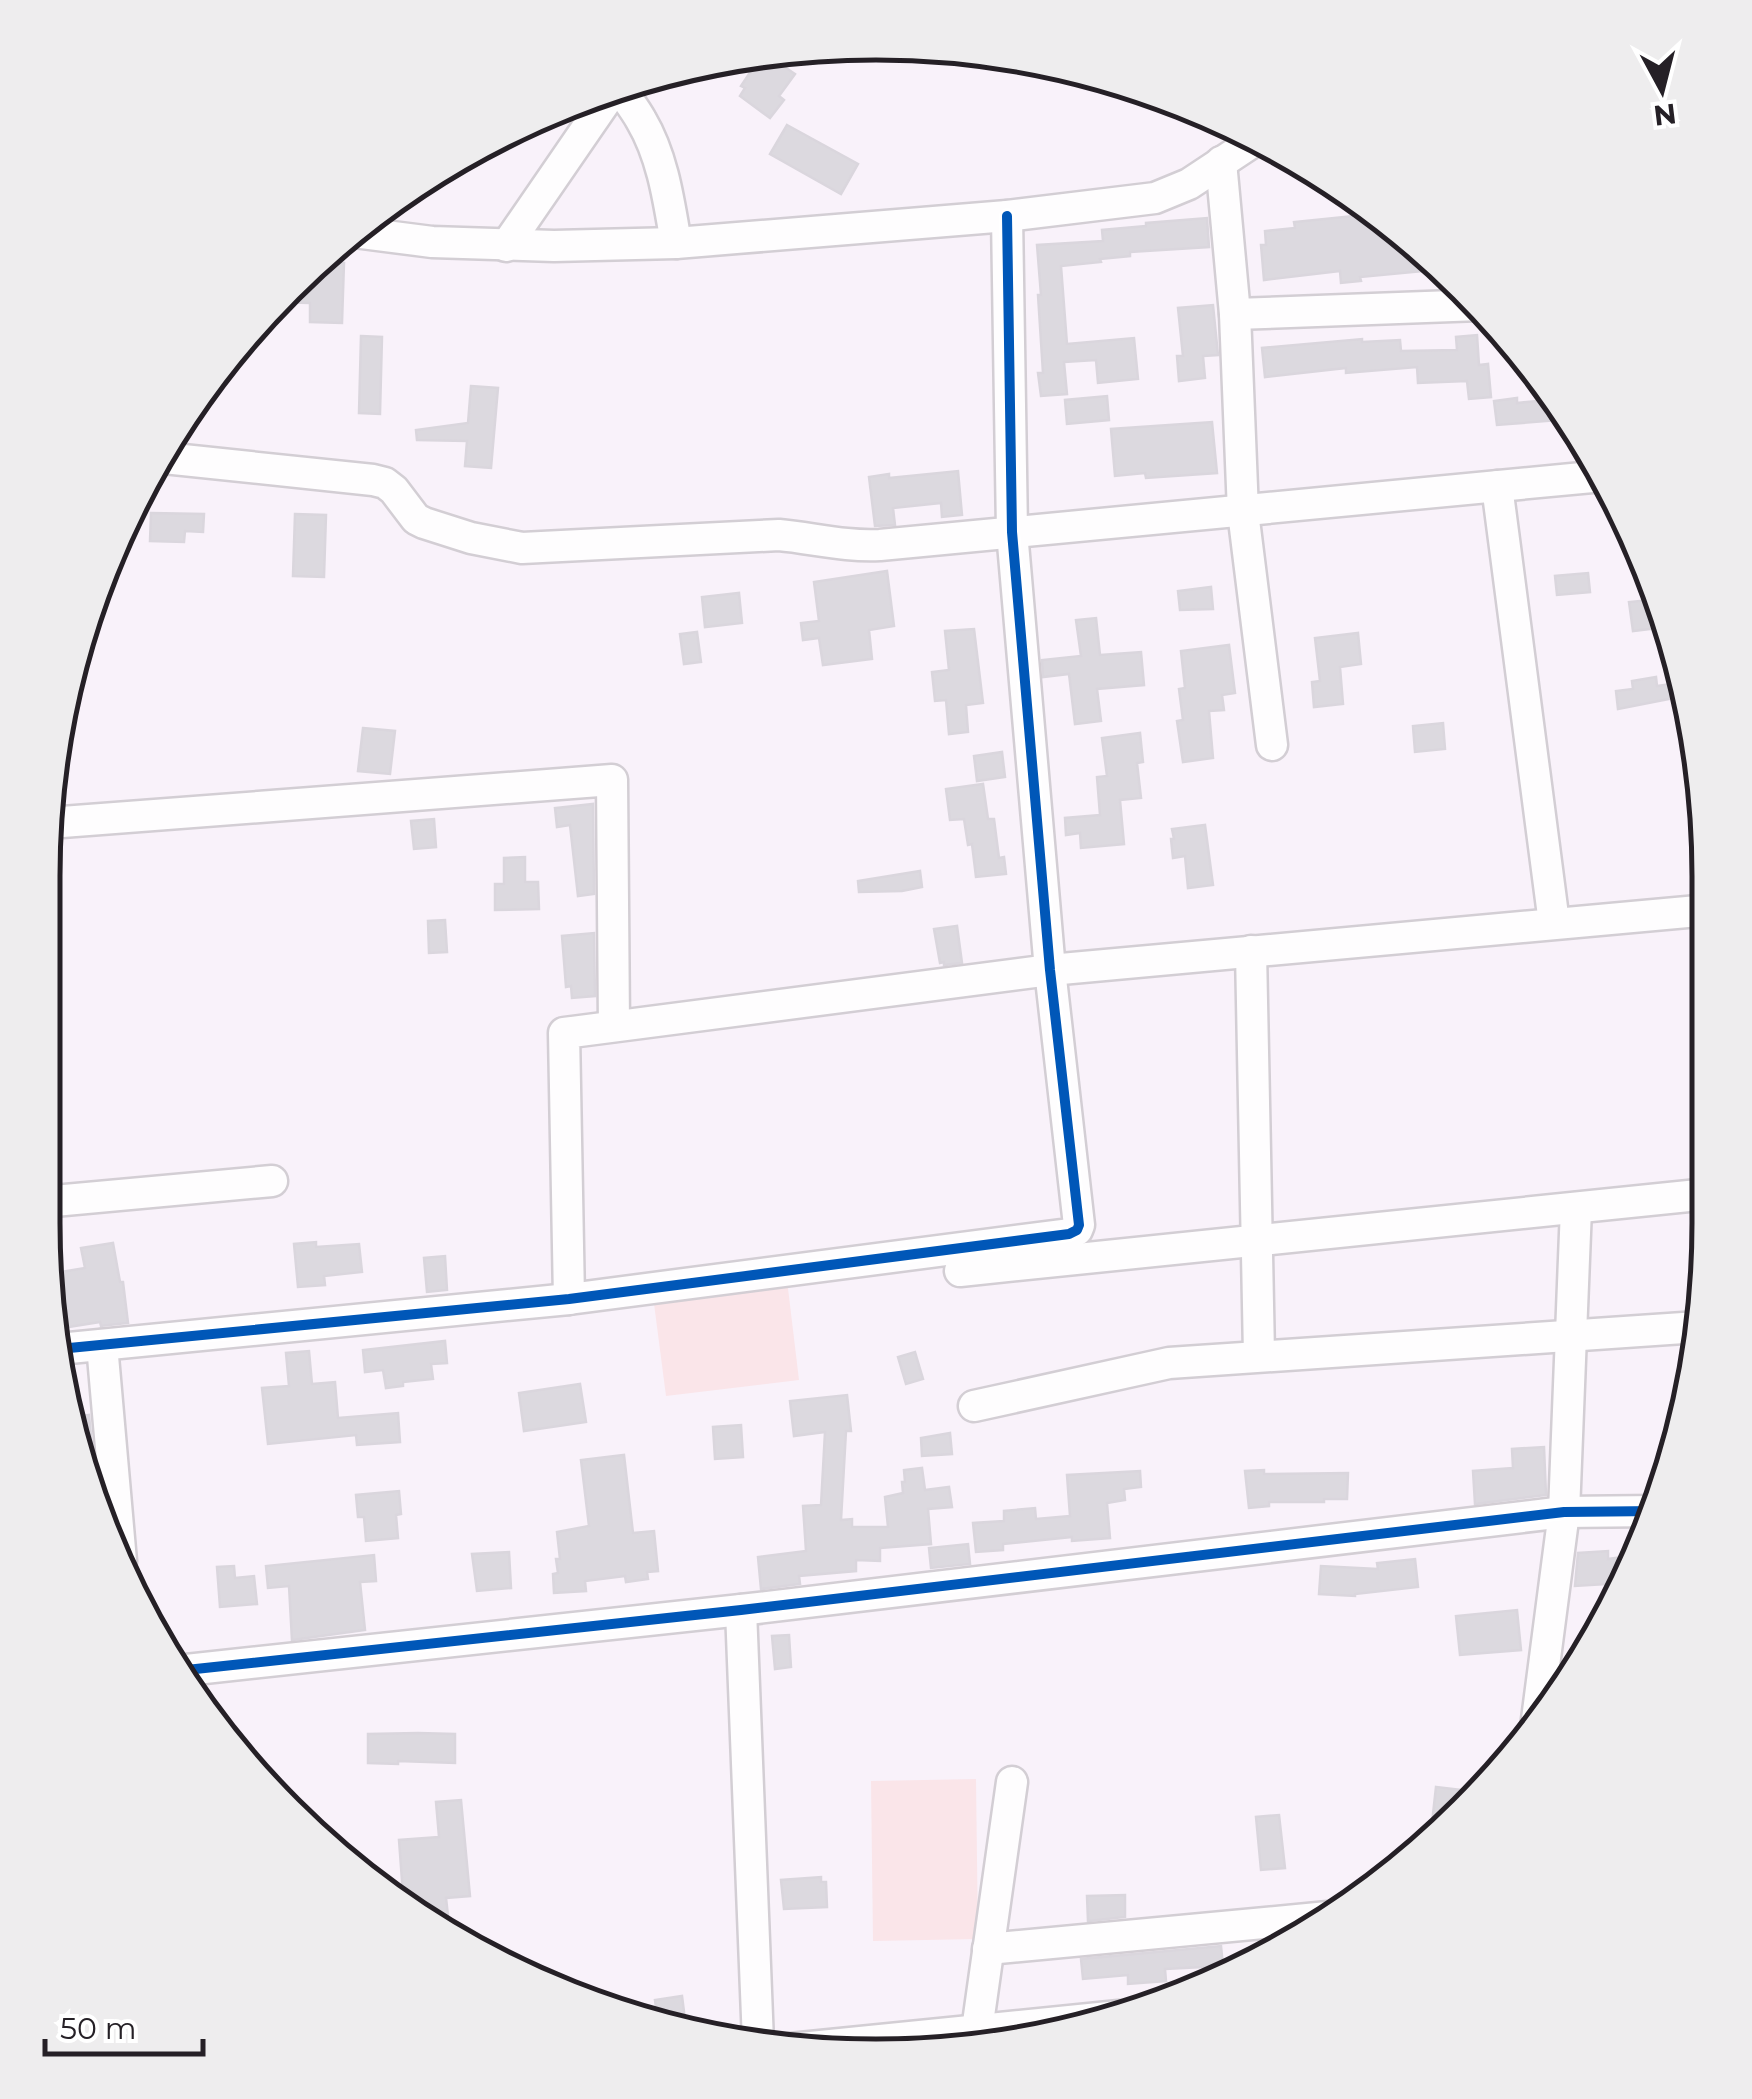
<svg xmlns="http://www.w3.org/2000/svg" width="1752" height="2099" font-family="Montserrat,sans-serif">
	<rect width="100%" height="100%" fill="#f9f2fa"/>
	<g fill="#fae5e9">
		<path d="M787,1280L799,1380L666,1396L653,1296Z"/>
		<path d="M976,1779L978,1939L873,1941L871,1781Z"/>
	</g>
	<g fill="#dcd9df" stroke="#dad6dd" stroke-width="2.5">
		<path d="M767,55L795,74L779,96L784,100L770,118L740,96L745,88L741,86L753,68L760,58L763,61Z"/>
		<path d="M787,125L858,164L841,194L770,154Z"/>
		<path d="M1355,216V219L1380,217L1444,269L1360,277L1361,281L1341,283L1340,271L1264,280L1261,245H1266L1265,231L1295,228L1294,222Z"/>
		<path d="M1207,218L1209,247L1130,252V256L1100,259L1101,262L1061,266L1067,344L1134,338L1138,379L1098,383L1096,360L1064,362L1067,394L1041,396L1038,373H1043L1038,295H1041L1037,245L1103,241L1102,230L1146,226V223Z"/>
		<path d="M317,262L344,263L342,323L310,322V303L276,302L287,286Z"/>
		<path d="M1213,305L1218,355L1203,356L1205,378L1179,381L1177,356H1183L1178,308Z"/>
		<path d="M1477,335L1479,365L1488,364L1491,397L1469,399L1467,381L1418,383L1417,367L1346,373V368L1265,377L1262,348L1362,339V342L1400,340L1401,351L1457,350L1456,337Z"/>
		<path d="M361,336L382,337L380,414L359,413Z"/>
		<path d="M471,386L498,388L491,468L465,466L467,441L417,440L416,430L468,423Z"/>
		<path d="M1107,396L1109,420L1067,424L1065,400Z"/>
		<path d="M1517,398V403L1558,399L1572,419L1497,425L1494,401Z"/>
		<path d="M1212,422L1217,473L1146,478L1145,473L1115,476L1111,429Z"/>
		<path d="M958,471L962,515L942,517L941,503L893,508L895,525L875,526L869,477L889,474V478Z"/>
		<path d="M151,513L204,514L203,532L185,531L184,542L150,541Z"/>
		<path d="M295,514L326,515L324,577L293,576Z"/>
		<path d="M887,571L894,626L869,630L872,659L823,665L819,638L803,640L801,623L819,621L814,582Z"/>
		<path d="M1588,573L1590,592L1557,595L1555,576Z"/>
		<path d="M1211,587L1213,609L1180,610L1178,591Z"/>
		<path d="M739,593L742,623L705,627L702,597Z"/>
		<path d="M1659,599L1667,627L1633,631L1629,602Z"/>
		<path d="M1096,618L1100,655L1141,652L1144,685L1097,689L1101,721L1075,724L1069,674L1043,677L1042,660L1081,656L1076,620Z"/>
		<path d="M974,629L983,703L966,705L968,732L949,734L946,700L935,701L932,672L949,670L945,631Z"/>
		<path d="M697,632L701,662L684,664L680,634Z"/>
		<path d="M1358,633L1361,664L1340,667L1343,704L1314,707L1312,682L1320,681L1315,638Z"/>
		<path d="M1229,645L1235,693L1222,695L1224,710L1209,711L1213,758L1183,762L1177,721L1183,720L1179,689L1185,688L1181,651Z"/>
		<path d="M1656,677L1657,686L1672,684L1674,698L1618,709L1616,691L1633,689L1632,681Z"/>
		<path d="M1443,723L1445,749L1415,752L1413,726Z"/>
		<path d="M363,728L395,731L390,774L358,771Z"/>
		<path d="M1140,733L1143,762L1137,763L1141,798L1120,800L1124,844L1081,848L1080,833L1066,835L1065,818L1100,815L1097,777L1107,776L1102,738Z"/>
		<path d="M1002,752L1005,777L977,781L974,756Z"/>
		<path d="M983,784L988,819H994L999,858L1004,857L1006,874L976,877L972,844L968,845L964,819L950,820L946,789Z"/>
		<path d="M593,804L594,894L578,896L570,825L557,827L555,808Z"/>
		<path d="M434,819L436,847L414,849L411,821Z"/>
		<path d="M1205,825L1213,885L1188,888L1185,856L1173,858L1171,839H1174L1172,829Z"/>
		<path d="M525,857V882H538L539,909L495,910V884H504V858Z"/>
		<path d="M920,871L922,887L902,891L859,892L858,881Z"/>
		<path d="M445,920L447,952L429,953L428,921Z"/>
		<path d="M957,926L962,963L944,965V962L940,963L934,929Z"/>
		<path d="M594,933L595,996L572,998L571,986L566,987L562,936Z"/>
		<path d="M316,1242V1247L359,1244L362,1272L324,1276L325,1285L298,1287L294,1244Z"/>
		<path d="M113,1243L120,1282H123L128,1323L101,1326L100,1322L56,1329L49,1274L85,1268L81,1248Z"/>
		<path d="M445,1256L447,1290L427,1292L424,1258Z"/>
		<path d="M445,1341L447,1363L431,1364L433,1379L403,1382V1386L386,1388L383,1370L365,1372L363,1350Z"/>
		<path d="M309,1351L312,1384L335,1382L338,1418L398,1413L400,1442L357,1445L356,1435L268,1444L262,1388L289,1386L286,1353Z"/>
		<path d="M915,1352L923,1379L906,1384L898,1357Z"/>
		<path d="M580,1384L586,1422L524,1431L519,1393Z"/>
		<path d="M847,1395L851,1431H846L841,1520L852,1519V1527H888L885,1497L903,1493L902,1482H905L904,1470L922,1468L925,1490L949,1487L952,1507L928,1509L931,1544L880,1548V1561L856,1560V1571L799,1576L800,1584L761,1589L758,1557L806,1551L803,1506L821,1505L825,1432L794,1436L790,1401Z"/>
		<path d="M89,1415L94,1468L84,1469L71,1438L68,1418Z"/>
		<path d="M741,1425L743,1457L715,1459L713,1427Z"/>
		<path d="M950,1433L952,1454L922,1456L921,1438Z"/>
		<path d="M1544,1447L1546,1495L1475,1504L1473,1471L1513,1468L1512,1449Z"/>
		<path d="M624,1455L633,1533L654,1531L658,1571L647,1572L648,1579L626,1582L625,1576L585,1581L586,1591L554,1593L553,1574L558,1573L556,1559H560L557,1532L589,1526L581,1460Z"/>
		<path d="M1264,1470V1474L1348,1473L1347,1499H1324V1502H1269V1506L1249,1508L1245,1471Z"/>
		<path d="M1140,1471L1141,1487L1124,1489L1125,1500L1107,1503L1110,1538L1072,1541V1537L1003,1544V1550L976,1552L973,1523L1004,1521V1511L1035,1508L1036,1519L1070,1516L1067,1475Z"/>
		<path d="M399,1491L401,1514L396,1515L398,1538L366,1541L364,1517H358L356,1495Z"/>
		<path d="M968,1544L970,1564L931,1568L929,1548Z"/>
		<path d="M1608,1551V1559L1636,1555L1623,1583L1575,1586L1578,1553Z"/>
		<path d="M509,1552L511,1588L477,1591L472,1554Z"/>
		<path d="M374,1555L376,1581L360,1582L365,1630L292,1640L289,1586L268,1588L266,1566Z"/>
		<path d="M1415,1559L1418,1587L1355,1594V1596L1319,1594L1321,1566L1378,1569L1377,1563Z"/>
		<path d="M234,1566L235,1578L254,1576L257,1604L220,1607L217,1567Z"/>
		<path d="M1517,1610L1521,1650L1460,1655L1456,1616Z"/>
		<path d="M789,1635L791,1667L775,1669L772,1636Z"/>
		<path d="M418,1733L455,1734V1763L398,1761V1764L368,1763V1734Z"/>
		<path d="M1436,1787L1471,1791L1470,1803L1430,1841Z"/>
		<path d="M461,1800L470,1896L446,1898L450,1934L413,1916L404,1908L399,1840L439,1837L436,1802Z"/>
		<path d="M1279,1815L1285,1868L1261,1870L1256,1817Z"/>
		<path d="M821,1877V1882H826L827,1907L784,1909L781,1880Z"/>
		<path d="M1125,1895V1917L1088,1921L1087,1896Z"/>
		<path d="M1221,1946L1223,1966L1165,1969L1166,1981L1128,1984V1975L1083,1979L1081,1959Z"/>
		<path d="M682,1996L686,2028L658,2022L655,2000Z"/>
	</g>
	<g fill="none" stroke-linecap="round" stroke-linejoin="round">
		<g stroke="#d3ced4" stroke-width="35">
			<g id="minor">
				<path d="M619,87C626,98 635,109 641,120C663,157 669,202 676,243"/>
				<path d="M1221,162L1235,314L1243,512L1272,745"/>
				<path d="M354,232L432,242L554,246L676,243L1007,216L1155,198L1189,184L1257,139"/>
				<path d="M506,246L614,89"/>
				<path d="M1235,314L1480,305"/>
				<path d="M164,458L373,480L385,483L394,490L416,519L424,523L471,538L522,548L779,535C812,538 846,547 880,545L1603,476"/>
				<path d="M1497,486L1554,923"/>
				<path d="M49,823L612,780L614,1026"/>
				<path d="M1251,951L1259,1355"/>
				<path d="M43,1202L272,1181"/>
				<path d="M960,1271L1708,1194"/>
				<path d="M569,1299L564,1033L1050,970L1709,910"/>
				<path d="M102,1345L121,1561"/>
				<path d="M59,1349L569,1299L1069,1234L1077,1230L1079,1225L1050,970L1012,532L1007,216"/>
				<path d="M974,1406L1169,1363L1698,1327"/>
				<path d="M741,1610L758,2042"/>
				<path d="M177,1671L741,1610L1564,1512L1656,1511"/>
				<path d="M1536,1727L1564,1512L1576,1208"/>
				<path d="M988,1949L1328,1917"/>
				<path d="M977,2030L1012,1782"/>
				<path d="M790,2049L1119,2016"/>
			</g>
		</g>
		<use href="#minor" stroke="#fefdfe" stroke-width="30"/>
		<g stroke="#fff" stroke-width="16">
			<g id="cycleway">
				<path d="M59,1349L569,1299L1069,1234L1077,1230L1079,1225L1050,970L1012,532L1007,216"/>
				<path d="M177,1671L741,1610L1564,1512L1656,1511"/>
			</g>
		</g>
		<use href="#cycleway" stroke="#0057b8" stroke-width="10"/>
	</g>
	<path d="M0 0H1752V2099H0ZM876 60H876A816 816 0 0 1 1692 876V1223A816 816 0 0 1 876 2039H876A816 816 0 0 1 60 1223V876A816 816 0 0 1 876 60Z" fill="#eeedee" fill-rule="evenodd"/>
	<path fill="none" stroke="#252026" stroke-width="5" d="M876 60H876A816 816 0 0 1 1692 876V1223A816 816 0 0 1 876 2039H876A816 816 0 0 1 60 1223V876A816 816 0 0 1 876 60Z"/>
	<g transform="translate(1662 90) rotate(173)" stroke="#ffffff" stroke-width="8" paint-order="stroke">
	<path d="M0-8L18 38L0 25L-18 38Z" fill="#252026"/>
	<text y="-15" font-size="28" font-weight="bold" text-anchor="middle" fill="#252026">N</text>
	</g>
	<path d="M45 2039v15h158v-15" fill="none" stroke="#252026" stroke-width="5"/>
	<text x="60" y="2039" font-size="30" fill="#252026" stroke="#ffffff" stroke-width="8" paint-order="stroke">50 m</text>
</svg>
